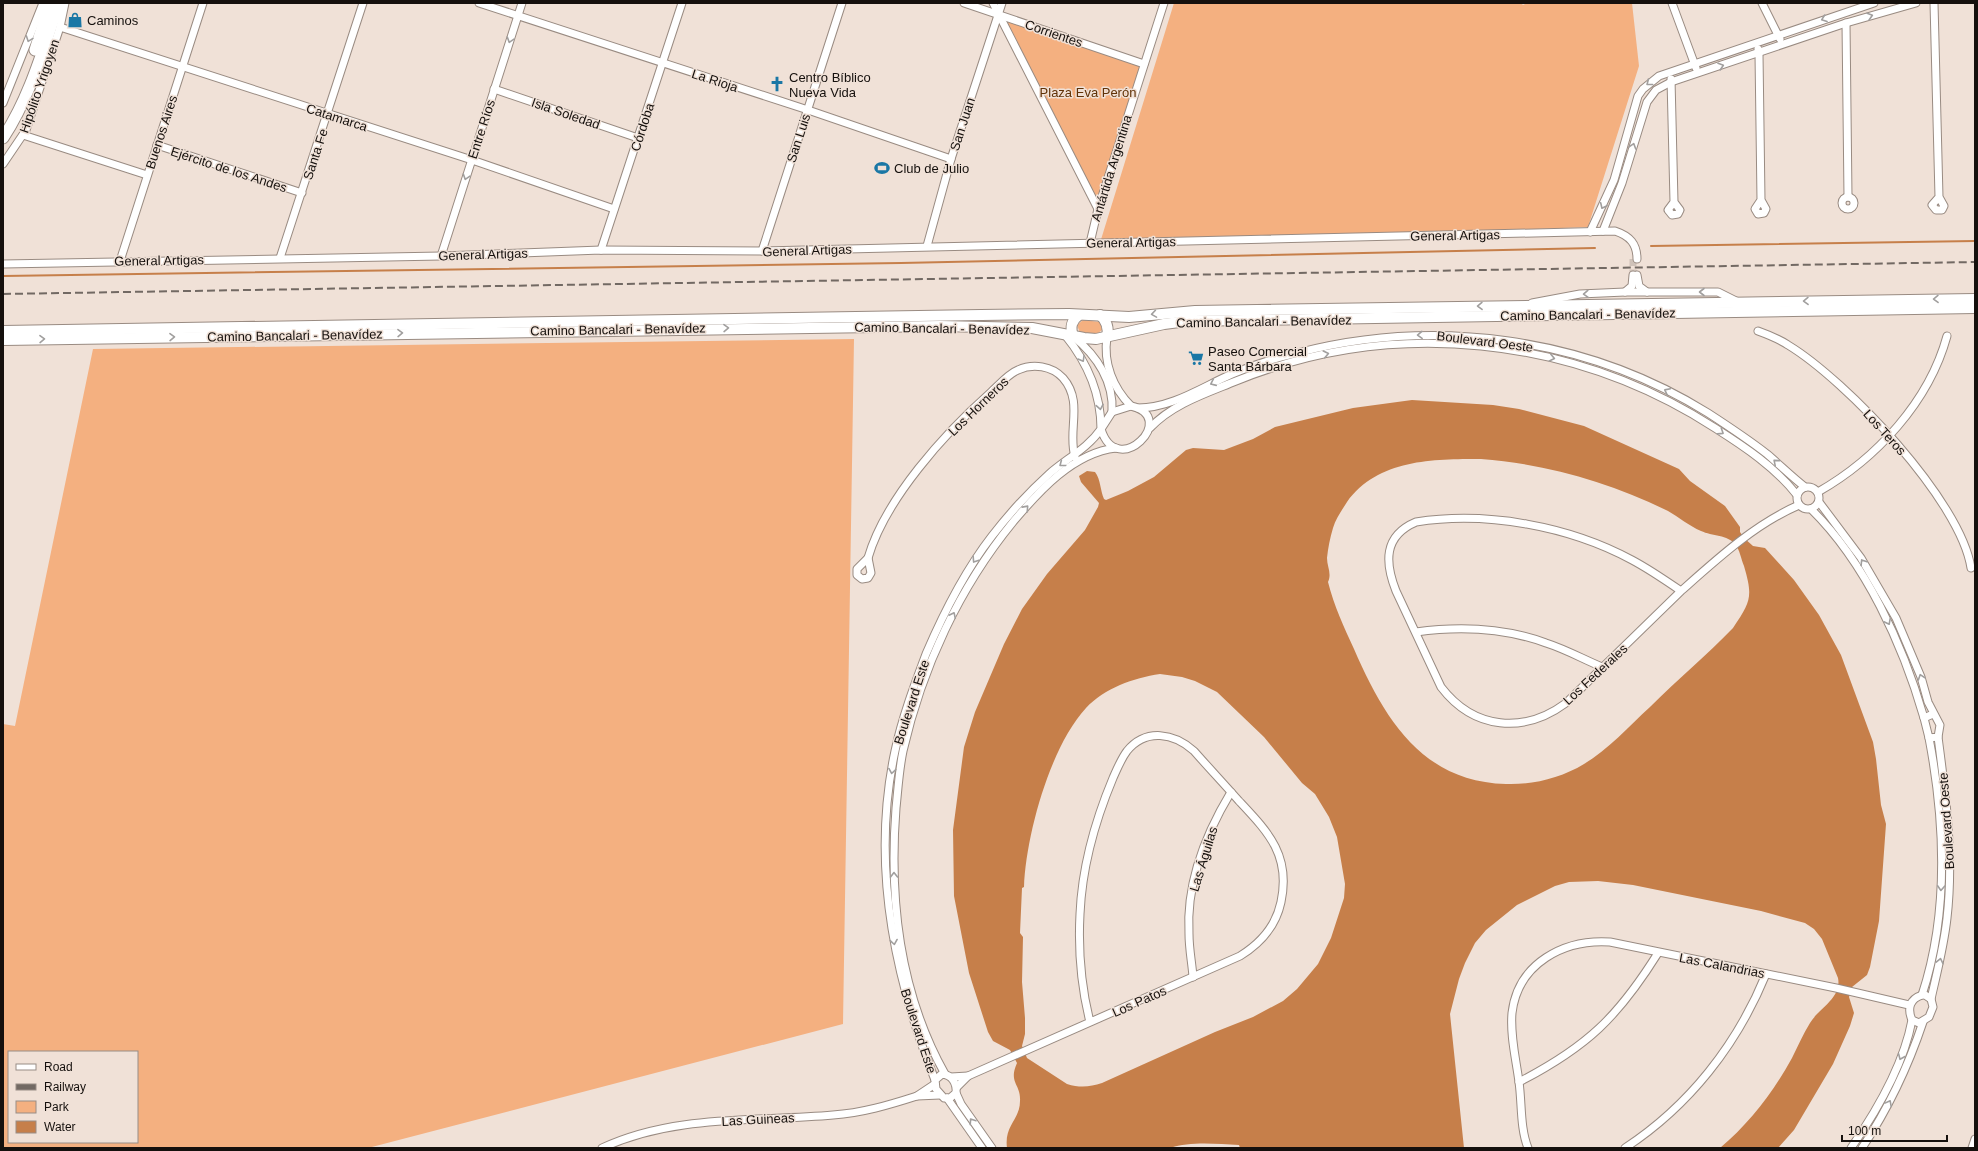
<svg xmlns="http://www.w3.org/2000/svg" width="1978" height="1151" font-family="Arial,sans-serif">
	<rect width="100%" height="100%" fill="#f0e1d7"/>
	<g fill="#f4b080" fill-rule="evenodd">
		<path d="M1174,3H1521L1523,5L1527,3H1632L1639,66L1588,227L1099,246Z"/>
		<path d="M998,14L1144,64L1098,209Z"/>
		<path d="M1083,320L1100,322L1102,330L1097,334L1080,333L1077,325Z"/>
		<path d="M854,339L843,1024L368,1148H3V724L15,726L93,349ZM9,1052H137V1142H9Z"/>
	</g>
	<path fill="#c67f4a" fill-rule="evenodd" d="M1412,400L1493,405L1519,409L1584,426L1679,469L1690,481L1725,506L1740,527V532L1744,538L1753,546L1765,548L1794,580L1819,615L1841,655L1873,742L1876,759L1881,805L1886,824L1879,921L1870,967L1867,975L1852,987L1849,997L1854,1013L1850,1026L1833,1064L1794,1130L1778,1148H1720C1749,1124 1774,1091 1792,1058C1798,1046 1803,1034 1810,1023C1819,1008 1842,998 1838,978L1822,939L1814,929L1805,923L1761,911L1633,885L1598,881L1569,882L1555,886L1517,905L1486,930L1475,943L1465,963L1459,979L1450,1014L1464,1148H1240L1239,1145C1217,1144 1191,1141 1170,1148H1007C1004,1125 1020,1120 1020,1101C1021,1084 1008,1083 1017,1063L1010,1050L993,1041L988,1032L969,973L954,896L953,830L964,747L975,712L1004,644L1022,609L1047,574L1085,530L1098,507L1099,503L1081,482L1079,476L1087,471L1095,472C1101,480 1100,490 1104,499L1106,500L1128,491L1154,477L1186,450L1193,448L1224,450L1253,439L1275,427L1353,408ZM1481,459C1546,464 1609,482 1668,511C1679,517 1689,526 1701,531C1712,536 1728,535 1735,544C1740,550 1741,559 1744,566C1753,597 1751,601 1733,628C1707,655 1677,680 1650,707C1629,726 1608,750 1584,764C1561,778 1533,785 1506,784C1422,782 1384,718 1354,649C1344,627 1334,606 1328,582C1332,573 1327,567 1327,558C1328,548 1330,538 1333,528C1336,518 1342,510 1347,502C1378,459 1433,459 1481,459ZM1160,674L1182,677L1195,681L1217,692L1264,737L1302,783L1315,794L1329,817L1337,837L1345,884L1344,898L1331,938L1318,964L1297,989L1283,1001L1253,1017L1215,1032L1102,1083C1090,1087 1080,1088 1067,1084L1027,1058L1022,1046L1025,1034V1018L1022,982L1023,937L1020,933L1022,888L1024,887C1026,835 1050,747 1086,708C1105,688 1133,678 1160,674Z"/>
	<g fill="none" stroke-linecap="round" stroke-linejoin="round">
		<g stroke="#c67f4a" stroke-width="2">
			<path d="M1651,246L1975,241"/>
			<path d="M3,276L901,263L1595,248"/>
		</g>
		<path stroke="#cfc2b9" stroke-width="7" stroke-dasharray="7 3.5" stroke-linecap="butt" d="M1633,259V275"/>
		<g stroke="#998b82" stroke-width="9">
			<g id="street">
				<path d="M479,3L808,110L951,159"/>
				<path d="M964,3L1144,64"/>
				<path d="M993,3L1098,209"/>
				<path d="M1672,3L1696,68"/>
				<path d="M1762,3L1780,39"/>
				<path d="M1934,3L1939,197L1944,206L1942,210H1936L1932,205L1939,197"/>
				<path d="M1846,23L1848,197"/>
				<path d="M60,27L472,160L614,209"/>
				<path d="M1758,49L1759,54L1761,200L1766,209L1764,213L1758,214L1755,209L1761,200"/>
				<path d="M1671,79L1674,202L1680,210L1678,214L1672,215L1668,210L1674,202"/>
				<path d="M494,89L638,138"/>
				<path d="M3,103L43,3"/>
				<path d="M23,135L147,175"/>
				<path d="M157,145L302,193"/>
				<path d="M3,164L26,130L60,27L65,3"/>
				<circle cx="1848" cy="203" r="6"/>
				<path d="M1603,231L1622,183L1647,102L1656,90L1671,82L1846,23L1916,3"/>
				<path d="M1590,232L1614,180L1638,96L1643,89L1659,76L1874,3"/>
				<path d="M1090,243L1098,209L1164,3"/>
				<path d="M927,246L951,159L1002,3"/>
				<path d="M601,250L682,3"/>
				<path d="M762,251L842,3"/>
				<path d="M441,256L522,3"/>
				<path d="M280,258L363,3"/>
				<path d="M120,261L203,3"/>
				<path d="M3,264L441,256L601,250L762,251L1615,231C1630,236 1637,244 1637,259"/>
				<path d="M1637,275L1639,286L1647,292"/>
				<path d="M1625,292L1632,286L1633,275"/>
				<path d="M1532,303L1580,294L1625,292H1718L1738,302"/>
				<path d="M1758,331C1769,335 1779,339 1788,345C1846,380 1961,501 1971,568"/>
				<path d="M1074,337C1097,356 1114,382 1112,412"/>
				<path d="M1107,337C1103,363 1113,388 1131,406"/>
				<path d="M1131,406C1180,417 1117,481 1101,429L1112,412Z"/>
				<path d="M1138,408C1172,408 1202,387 1232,374C1253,365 1275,358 1297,353C1435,317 1586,337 1708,413C1728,426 1748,439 1767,454C1780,465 1792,477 1805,487"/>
				<path d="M1150,428C1172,404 1207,393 1236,381C1394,317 1572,336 1715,428C1745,447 1775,467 1797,495"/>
				<circle cx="1808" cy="498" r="11"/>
				<path d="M1818,492C1876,459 1929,402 1947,336"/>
				<path d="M1819,502L1861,558L1896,618L1921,677L1928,702L1940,725L1938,737L1929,738L1924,718L1933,714"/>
				<path d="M1811,509C1866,563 1903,645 1924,718"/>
				<path d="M868,558C885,499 945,433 990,393C999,385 1008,374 1018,370C1033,363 1052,366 1063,378C1084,402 1067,431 1075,457"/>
				<path d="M868,558L871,573L868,578L862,579L857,575V569Z"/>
				<path d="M1681,591L1566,703C1524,734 1474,730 1441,687L1396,591C1385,563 1383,536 1416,522C1487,511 1569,526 1632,560C1649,569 1665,580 1681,591C1717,559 1755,524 1799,505"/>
				<path d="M1416,632C1459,626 1505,628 1546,643C1565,649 1583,659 1602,667"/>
				<path d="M1193,977C1192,963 1189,949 1189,934C1186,884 1205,835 1231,792"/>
				<path d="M1922,995C1949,913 1945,822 1929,738"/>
				<path d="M1922,995H1925L1931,999L1933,1007L1929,1017L1919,1023L1912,1020C1907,1008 1910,999 1922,995Z"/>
				<path d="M1931,999C1937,972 1944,946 1947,918C1954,857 1946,797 1938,737"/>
				<path d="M942,1074C952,1075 957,1083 956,1093L950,1098H944L936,1089L935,1080Z"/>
				<path d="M945,1074C900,994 889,899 896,808C898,789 899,770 903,751C922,668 959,588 1013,522C1039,491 1073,453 1116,448"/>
				<path d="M968,1076L1240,956C1261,943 1276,926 1281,902C1291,855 1268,832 1239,801C1224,784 1209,768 1194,751C1174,733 1146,728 1127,751C1121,759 1117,769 1113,778C1095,821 1082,867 1080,914C1078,951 1081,986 1090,1022"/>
				<path d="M951,1077L968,1076L957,1087"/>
				<path d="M935,1080C894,977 871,862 895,751C902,718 914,686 926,654C944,612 964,572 992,536C1009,514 1028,493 1049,474C1066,459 1088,448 1101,429C1101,393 1087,362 1065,335"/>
				<path d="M1519,1082C1587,1047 1618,1017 1658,953"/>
				<path d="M935,1084L917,1096L940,1095"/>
				<path d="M956,1093L961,1104L992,1148"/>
				<path d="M947,1098L982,1148"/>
				<path d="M602,1148C675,1114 756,1122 833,1115C862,1113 889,1105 917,1096"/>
				<path d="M1528,1148C1520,1128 1522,1103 1519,1082C1516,1059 1510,1036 1512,1013C1518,963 1564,939 1610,942L1836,988L1909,1005"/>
				<path d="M1625,1148C1689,1106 1737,1045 1766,974"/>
				<path d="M1851,1148C1876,1112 1904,1063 1912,1020"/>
				<path d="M1862,1148C1888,1109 1908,1067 1923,1022"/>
				<path d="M1972,1148L1975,1139"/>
			</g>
		</g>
		<g stroke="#998b82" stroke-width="12">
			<g id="secondary">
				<path d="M1100,315C1107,321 1109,328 1107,337"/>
				<path d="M3,331L981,315L1069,314L1129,317L1195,311L1975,299"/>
				<path d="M1073,336C1070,327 1071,321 1079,315"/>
				<path d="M3,340L940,326L1032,328L1084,338L1096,339L1164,324L1187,321L1975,308"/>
			</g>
		</g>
		<g stroke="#998b82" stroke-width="13">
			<g id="primary">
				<path d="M35,50L50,3"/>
				<path d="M3,138C30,97 43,49 59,3"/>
			</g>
		</g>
		<use href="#street" stroke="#fff" stroke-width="7"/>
		<use href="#secondary" stroke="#fff" stroke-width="10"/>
		<use href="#primary" stroke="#fff" stroke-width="11"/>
		<path stroke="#726963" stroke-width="2" stroke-dasharray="8 4" stroke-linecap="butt" d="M3,294L1975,262"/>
	</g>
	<defs><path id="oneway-chevron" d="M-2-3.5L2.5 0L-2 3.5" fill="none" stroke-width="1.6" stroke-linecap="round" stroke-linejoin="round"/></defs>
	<g stroke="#a19f9e">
		<use href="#oneway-chevron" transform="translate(1870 16) rotate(-16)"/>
		<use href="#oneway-chevron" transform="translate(1824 19) rotate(160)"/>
		<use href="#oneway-chevron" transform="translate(29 39) rotate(110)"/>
		<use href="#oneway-chevron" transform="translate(510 40) rotate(108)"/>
		<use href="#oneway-chevron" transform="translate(1721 66) rotate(-18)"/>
		<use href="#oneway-chevron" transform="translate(1649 83) rotate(142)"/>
		<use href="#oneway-chevron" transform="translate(1633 146) rotate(-73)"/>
		<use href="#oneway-chevron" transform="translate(466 177) rotate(108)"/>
		<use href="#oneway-chevron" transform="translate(1603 206) rotate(115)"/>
		<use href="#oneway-chevron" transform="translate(1702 292) rotate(180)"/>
		<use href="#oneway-chevron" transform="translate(1586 294) rotate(177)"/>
		<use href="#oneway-chevron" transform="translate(1936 299) rotate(179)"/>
		<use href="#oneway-chevron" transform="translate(1806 301) rotate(179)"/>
		<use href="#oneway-chevron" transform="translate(1480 306) rotate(179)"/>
		<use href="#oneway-chevron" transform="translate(1154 314) rotate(171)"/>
		<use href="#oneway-chevron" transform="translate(726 328) rotate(-1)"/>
		<use href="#oneway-chevron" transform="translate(400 333) rotate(-1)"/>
		<use href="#oneway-chevron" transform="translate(1420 335) rotate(178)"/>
		<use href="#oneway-chevron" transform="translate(172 337) rotate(-1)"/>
		<use href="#oneway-chevron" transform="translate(42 339) rotate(-1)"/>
		<use href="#oneway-chevron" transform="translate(1326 354) rotate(-12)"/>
		<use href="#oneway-chevron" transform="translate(1552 358) rotate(13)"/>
		<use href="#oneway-chevron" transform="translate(1082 359) rotate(60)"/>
		<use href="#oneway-chevron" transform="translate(1213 383) rotate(156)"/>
		<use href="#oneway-chevron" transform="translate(1667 391) rotate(-154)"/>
		<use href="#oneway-chevron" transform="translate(1100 407) rotate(80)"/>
		<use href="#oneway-chevron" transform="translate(1721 432) rotate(33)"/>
		<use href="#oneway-chevron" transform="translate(1776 462) rotate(-139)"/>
		<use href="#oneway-chevron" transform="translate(1062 464) rotate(142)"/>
		<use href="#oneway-chevron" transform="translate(1026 508) rotate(-48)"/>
		<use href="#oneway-chevron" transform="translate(975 560) rotate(123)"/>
		<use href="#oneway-chevron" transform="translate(1863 562) rotate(-122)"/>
		<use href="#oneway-chevron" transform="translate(953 615) rotate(-64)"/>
		<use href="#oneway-chevron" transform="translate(1888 622) rotate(63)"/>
		<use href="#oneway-chevron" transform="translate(1921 677) rotate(-109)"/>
		<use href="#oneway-chevron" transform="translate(892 771) rotate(99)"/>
		<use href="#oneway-chevron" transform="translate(894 875) rotate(-91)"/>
		<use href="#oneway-chevron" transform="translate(1941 888) rotate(93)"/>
		<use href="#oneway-chevron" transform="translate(894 942) rotate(81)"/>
		<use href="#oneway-chevron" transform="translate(1940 961) rotate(-78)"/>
		<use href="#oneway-chevron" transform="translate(1901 1057) rotate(113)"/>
		<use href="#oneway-chevron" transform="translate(1889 1103) rotate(-62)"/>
		<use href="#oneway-chevron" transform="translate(972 1121) rotate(-124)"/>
	</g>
	<defs>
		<g id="shop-bare" transform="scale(1.2)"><path d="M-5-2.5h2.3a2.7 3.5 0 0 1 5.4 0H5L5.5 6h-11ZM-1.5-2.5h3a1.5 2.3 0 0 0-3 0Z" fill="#1a77a5" stroke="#f0e1d7" stroke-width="2.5" paint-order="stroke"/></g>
		<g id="church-bare" transform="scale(1.2)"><path d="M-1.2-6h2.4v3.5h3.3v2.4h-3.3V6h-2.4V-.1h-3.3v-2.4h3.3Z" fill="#1a77a5" stroke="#f0e1d7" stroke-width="2.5" paint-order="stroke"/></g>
		<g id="stadium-bare" transform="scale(1.2)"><path d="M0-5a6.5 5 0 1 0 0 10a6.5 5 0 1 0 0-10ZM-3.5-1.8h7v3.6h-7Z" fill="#1a77a5" stroke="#f0e1d7" stroke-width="2.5" paint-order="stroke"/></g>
		<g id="supermarket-bare" transform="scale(1.2)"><path d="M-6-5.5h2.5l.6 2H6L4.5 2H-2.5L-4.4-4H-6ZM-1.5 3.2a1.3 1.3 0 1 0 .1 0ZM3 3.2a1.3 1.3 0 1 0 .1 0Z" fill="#1a77a5" stroke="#f0e1d7" stroke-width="2.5" paint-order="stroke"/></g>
	</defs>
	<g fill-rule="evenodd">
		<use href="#shop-bare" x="75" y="20"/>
		<use href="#church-bare" x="777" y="84"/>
		<use href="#stadium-bare" x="882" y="168"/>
		<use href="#supermarket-bare" x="1196" y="358"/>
	</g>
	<g text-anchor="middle" stroke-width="3" stroke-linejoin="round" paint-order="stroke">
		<g font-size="13" fill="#15100d" stroke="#f0e1d7" text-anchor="start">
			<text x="87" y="25">Caminos</text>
			<text x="789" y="82">Centro Bíblico<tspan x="789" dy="15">Nueva Vida</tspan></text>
			<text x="894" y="173">Club de Julio</text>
			<text x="1208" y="356">Paseo Comercial<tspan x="1208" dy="15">Santa Bárbara</tspan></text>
		</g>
		<g font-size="13" fill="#15100d" stroke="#f0e1d7">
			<text transform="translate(1054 33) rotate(19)" y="5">Corrientes</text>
			<text transform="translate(715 80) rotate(18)" y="5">La Rioja</text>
			<text transform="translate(39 86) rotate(-71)" y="5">Hipólito Yrigoyen</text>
			<text transform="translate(566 113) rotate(19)" y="5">Isla Soledad</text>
			<text transform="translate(337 117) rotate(18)" y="5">Catamarca</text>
			<text transform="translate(962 124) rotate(-72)" y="5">San Juan</text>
			<text transform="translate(642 127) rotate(-72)" y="5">Córdoba</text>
			<text transform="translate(481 129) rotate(-72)" y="5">Entre Ríos</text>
			<text transform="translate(161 132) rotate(-72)" y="5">Buenos Aires</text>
			<text transform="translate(798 138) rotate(-72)" y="5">San Luis</text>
			<text transform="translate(315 154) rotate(-72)" y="5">Santa Fe</text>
			<text transform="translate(1111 168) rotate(-73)" y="5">Antártida Argentina</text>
			<text transform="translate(229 169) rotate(18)" y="5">Ejército de los Andes</text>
			<text transform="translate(1455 235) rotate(-1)" y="5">General Artigas</text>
			<text transform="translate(1131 242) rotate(-1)" y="5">General Artigas</text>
			<text transform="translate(807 250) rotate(-2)" y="5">General Artigas</text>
			<text transform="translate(483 254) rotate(-2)" y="5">General Artigas</text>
			<text transform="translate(159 260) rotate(-1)" y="5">General Artigas</text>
			<text transform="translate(1588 314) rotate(-1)" y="5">Camino Bancalari - Benavídez</text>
			<text transform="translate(1264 321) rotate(-1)" y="5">Camino Bancalari - Benavídez</text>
			<text transform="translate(942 328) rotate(1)" y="5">Camino Bancalari - Benavídez</text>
			<text transform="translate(618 329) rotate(-1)" y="5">Camino Bancalari - Benavídez</text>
			<text transform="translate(295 335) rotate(-1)" y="5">Camino Bancalari - Benavídez</text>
			<text transform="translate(1485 341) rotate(7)" y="5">Boulevard Oeste</text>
			<text transform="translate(978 406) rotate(-44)" y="5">Los Horneros</text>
			<text transform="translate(1885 432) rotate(48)" y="5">Los Teros</text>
			<text transform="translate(1595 674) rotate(-43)" y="5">Los Federales</text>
			<text transform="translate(911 702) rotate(-72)" y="5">Boulevard Este</text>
			<text transform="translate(1946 821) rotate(-94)" y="5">Boulevard Oeste</text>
			<text transform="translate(1203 859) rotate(-73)" y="5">Las Águilas</text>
			<text transform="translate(1722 965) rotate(11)" y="5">Las Calandrias</text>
			<text transform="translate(1139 1001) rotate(-24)" y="5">Los Patos</text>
			<text transform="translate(919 1031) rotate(72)" y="5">Boulevard Este</text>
			<text transform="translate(758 1119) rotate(-3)" y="5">Las Guineas</text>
		</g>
		<g font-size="13" fill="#613207" stroke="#f0e1d7">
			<text x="1088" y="97">Plaza Eva Perón</text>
		</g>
	</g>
	<rect width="1978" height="1151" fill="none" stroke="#15100d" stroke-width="8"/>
	<rect x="8" y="1051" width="130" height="92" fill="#f0e1d7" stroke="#988d86"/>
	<rect x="16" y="1064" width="20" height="6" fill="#ffffff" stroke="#988d86"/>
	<text x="44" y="1071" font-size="12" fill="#15100d">Road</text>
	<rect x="16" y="1084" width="20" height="6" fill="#726963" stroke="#988d86"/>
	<text x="44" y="1091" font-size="12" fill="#15100d">Railway</text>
	<rect x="16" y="1101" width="20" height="12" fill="#f4b080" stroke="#988d86"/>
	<text x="44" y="1111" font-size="12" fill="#15100d">Park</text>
	<rect x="16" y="1121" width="20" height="12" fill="#c67f4a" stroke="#988d86"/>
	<text x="44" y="1131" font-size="12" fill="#15100d">Water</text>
	<path d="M1842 1135v6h105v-6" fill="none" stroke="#15100d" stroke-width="2"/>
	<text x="1848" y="1135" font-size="12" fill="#15100d" stroke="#f0e1d7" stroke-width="3" paint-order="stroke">100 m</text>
</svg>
